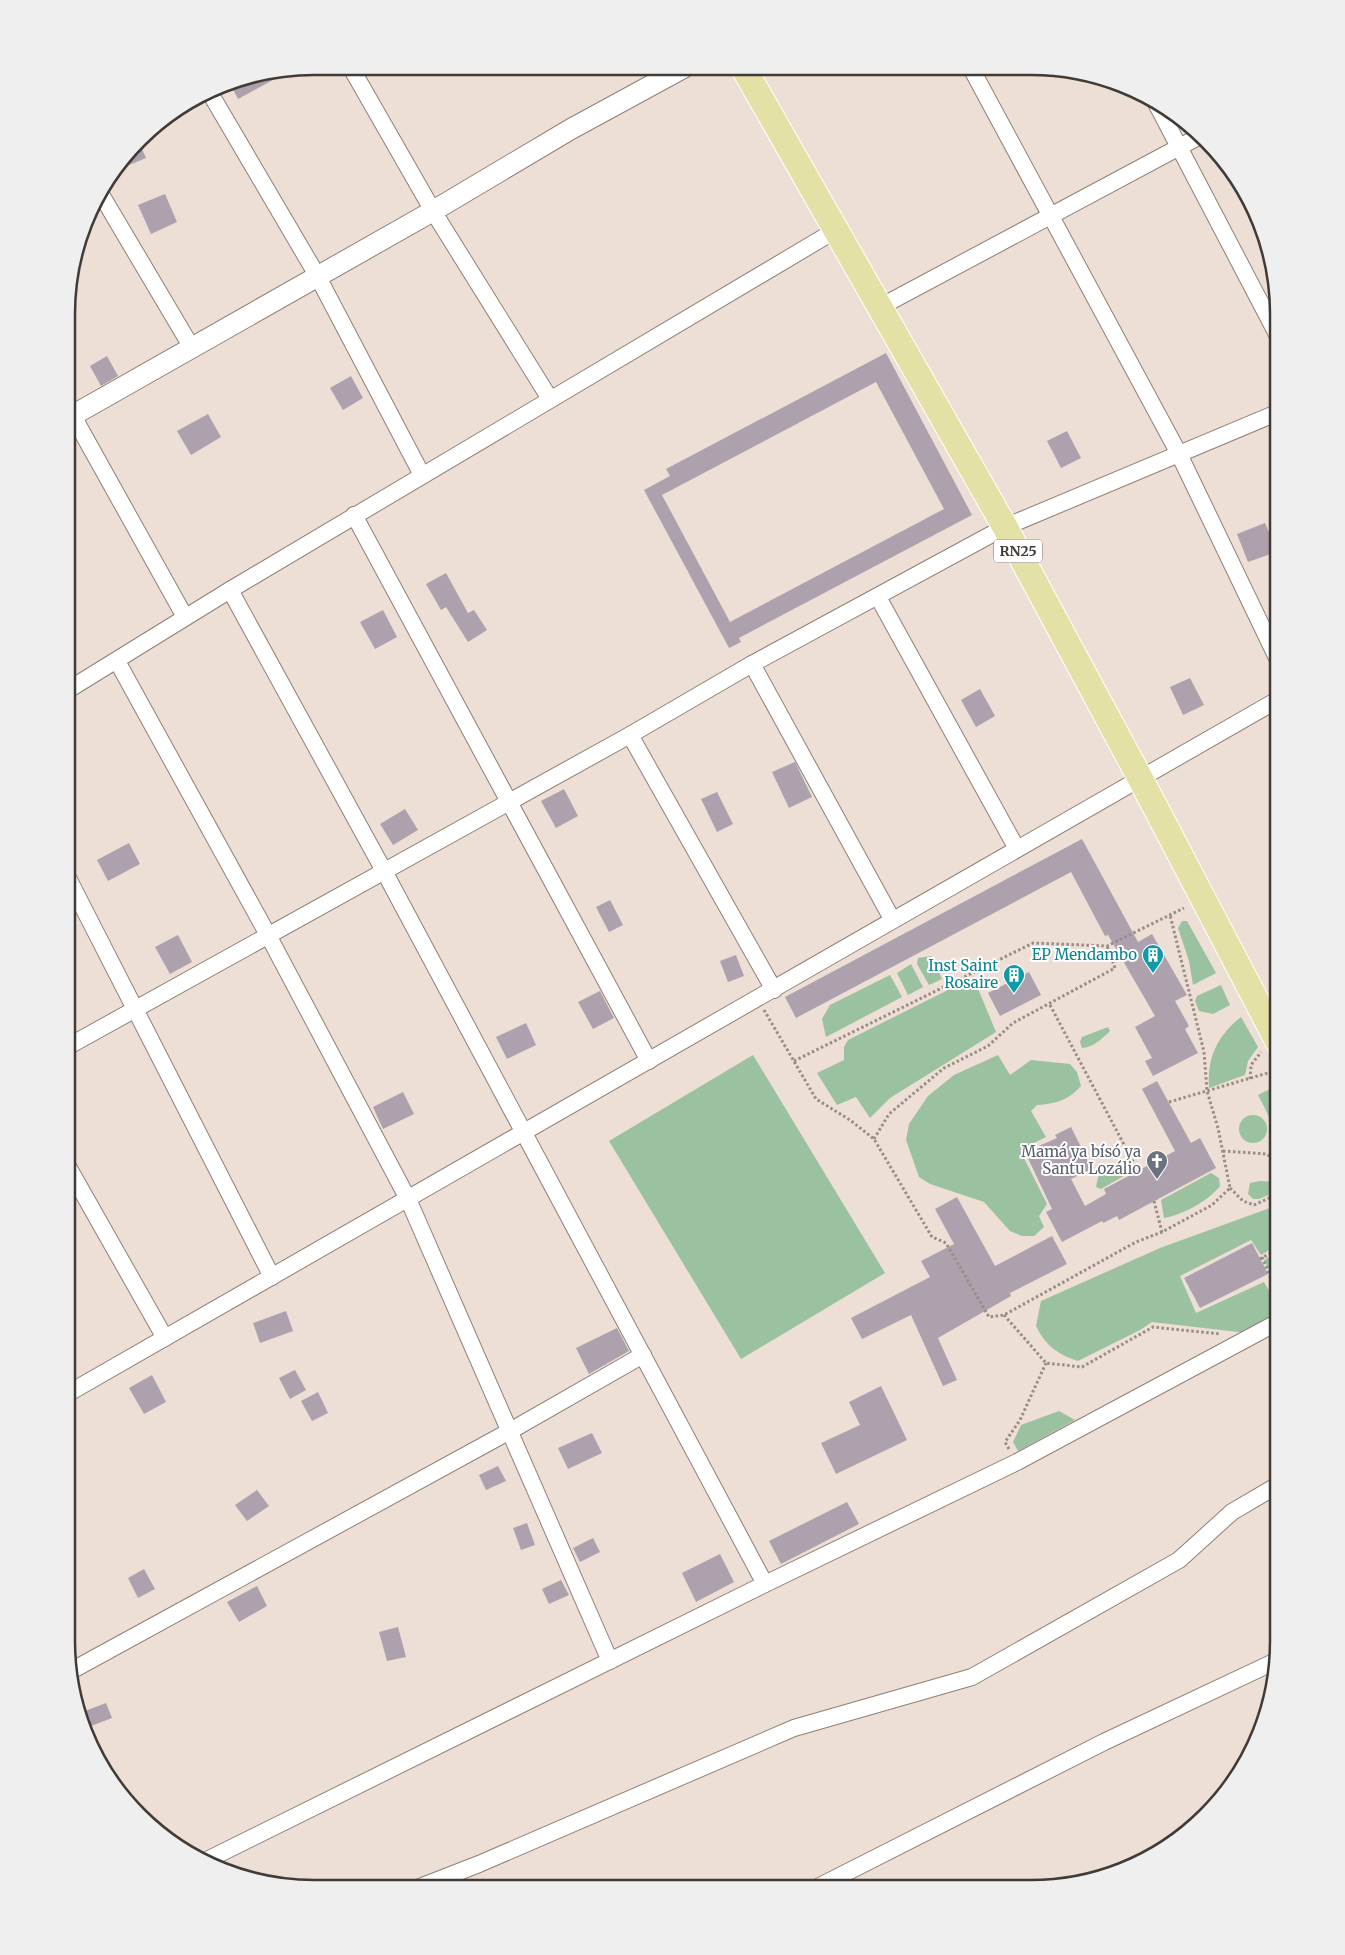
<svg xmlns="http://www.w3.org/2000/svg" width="1345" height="1955" font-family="Merriweather,serif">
	<rect width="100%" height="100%" fill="#eddfd5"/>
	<g fill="#9ac1a0">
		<path d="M1182,921H1187L1216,973L1193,985L1189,961L1178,928Z"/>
		<path d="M931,956L942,979L929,985L917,964L918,958Z"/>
		<path d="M911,964L923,987L908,995L897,973Z"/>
		<path d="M890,975L902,997L826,1037L822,1019L830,1005Z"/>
		<path d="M976,984L996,1032L890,1098L870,1118L856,1097L837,1105L817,1073L844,1060V1047L848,1040L958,985Z"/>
		<path d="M1221,985L1230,1005L1213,1014L1199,1011L1195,1001L1197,996Z"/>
		<path d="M1241,1017L1258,1047L1248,1061L1245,1075L1209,1088C1207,1058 1217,1036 1241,1017Z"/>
		<path d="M1108,1027L1110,1031C1103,1038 1092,1048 1082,1048L1080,1042L1082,1037Z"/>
		<path d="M753,1055L885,1273L741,1359L609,1141Z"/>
		<path d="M998,1055L1010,1075L1031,1060L1070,1064L1077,1072L1081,1086C1069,1100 1055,1104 1037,1105L1031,1111L1046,1137L1020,1150L1047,1204L1039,1216L1044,1227L1034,1236H1022L1010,1231L984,1202L930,1184L919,1177L906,1140L909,1124L928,1096L954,1075Z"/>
		<path d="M1278,1085V1156L1270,1142C1273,1121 1268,1114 1258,1095Z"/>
		<circle cx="1253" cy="1129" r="14"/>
		<path d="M1125,1166L1129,1173L1101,1189L1096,1187L1098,1177C1106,1170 1114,1167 1125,1166Z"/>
		<path d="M1211,1173L1219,1178L1220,1186C1207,1202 1184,1214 1164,1218L1161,1200Z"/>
		<path d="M1260,1181L1277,1182L1278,1191L1259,1199H1253L1248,1194L1250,1183Z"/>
		<path d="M1278,1205V1245L1261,1255L1251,1240L1180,1276L1196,1313L1264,1282L1278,1307V1317L1247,1333L1152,1322L1140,1330L1078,1361C1057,1354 1046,1346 1036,1326L1041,1301L1160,1248Z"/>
		<path d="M1278,1252V1288L1264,1260Z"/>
		<path d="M1059,1411L1075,1420L1018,1451L1013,1442L1021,1425Z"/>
	</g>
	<g fill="#ada1ad" fill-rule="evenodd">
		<path d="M284,71V74L238,99L229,82L234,80Z"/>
		<path d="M139,142L146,158L115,171Z"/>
		<path d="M165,194L177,222L151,234L138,205Z"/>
		<path d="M886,353L972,515L739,638L741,642L729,648L644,490L670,476L666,469ZM876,382L944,509L730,622L662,495Z"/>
		<path d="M107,356L118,376L101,386L90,366Z"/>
		<path d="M351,376L363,398L343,410L330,388Z"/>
		<path d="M208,414L221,437L191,455L177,431Z"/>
		<path d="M1067,431L1081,458L1061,468L1047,441Z"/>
		<path d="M1265,523L1271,537L1279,535V551L1248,562L1237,534Z"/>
		<path d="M446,573L468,613L474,610L487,630L468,642L446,607L441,610L426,584Z"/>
		<path d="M383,610L397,637L375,649L360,622Z"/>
		<path d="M1190,678L1204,705L1183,715L1170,687Z"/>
		<path d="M980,689L995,716L976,727L961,700Z"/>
		<path d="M795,762L812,797L789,808L772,772Z"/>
		<path d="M564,789L578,816L556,828L541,801Z"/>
		<path d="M717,792L733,824L717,832L701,799Z"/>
		<path d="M405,809L418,830L393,845L380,824Z"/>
		<path d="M1082,839L1138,942L1152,934L1187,995L1175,1001L1189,1026L1185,1029L1198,1053L1153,1076L1145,1061L1152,1058L1135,1027L1155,1016L1108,935L1105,936L1071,872L796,1018L785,997Z"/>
		<path d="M129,843L140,864L108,881L97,860Z"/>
		<path d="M610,900L623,925L609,932L596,907Z"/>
		<path d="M178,935L192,962L170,974L155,947Z"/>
		<path d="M736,955L744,976L728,982L720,961Z"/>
		<path d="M1029,972L1041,995L1000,1016L988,993Z"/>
		<path d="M600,991L614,1018L593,1029L578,1002Z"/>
		<path d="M526,1023L536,1045L507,1059L496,1037Z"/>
		<path d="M1157,1081L1191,1143L1200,1138L1216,1168L1119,1220L1117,1216L1103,1223L1102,1221L1062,1242L1046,1212L1052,1209L1025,1152L1057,1138L1055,1135L1071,1127L1092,1169L1071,1179L1085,1206L1106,1194L1104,1189L1175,1151L1142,1089Z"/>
		<path d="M403,1092L414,1114L383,1129L373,1107Z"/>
		<path d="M957,1197L995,1266L1052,1236L1067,1264L1010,1293L1011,1296L938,1338L957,1380L943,1386L911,1315L862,1339L851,1318L930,1277L921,1261L954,1244L935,1209Z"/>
		<path d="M1252,1243L1268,1274L1200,1308L1184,1278Z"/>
		<path d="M286,1311L293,1331L260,1343L253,1323Z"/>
		<path d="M617,1328L629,1351L589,1374L576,1348Z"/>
		<path d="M295,1370L306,1390L290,1399L279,1378Z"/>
		<path d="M152,1375L166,1402L144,1414L129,1388Z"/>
		<path d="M881,1386L907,1440L836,1474L821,1443L860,1425L849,1402Z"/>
		<path d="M318,1392L328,1413L312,1421L301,1401Z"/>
		<path d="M592,1433L602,1453L568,1469L558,1448Z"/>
		<path d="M498,1466L506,1481L486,1490L479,1475Z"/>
		<path d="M257,1490L269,1506L247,1521L235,1505Z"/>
		<path d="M847,1502L859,1524L781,1564L769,1541Z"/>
		<path d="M527,1523L535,1545L521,1550L513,1528Z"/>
		<path d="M593,1538L600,1552L580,1562L573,1548Z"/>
		<path d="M720,1554L734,1582L696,1602L682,1573Z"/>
		<path d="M144,1569L155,1589L138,1598L128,1578Z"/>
		<path d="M561,1580L569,1595L549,1604L542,1589Z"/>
		<path d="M257,1586L267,1606L239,1622L227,1602Z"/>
		<path d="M398,1627L406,1657L387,1661L379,1632Z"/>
		<path d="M106,1703L112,1718L91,1726L85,1711Z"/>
	</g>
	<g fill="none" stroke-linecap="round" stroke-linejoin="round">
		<g stroke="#8d8077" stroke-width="18">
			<g id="minor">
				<path d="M350,66L433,211L550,399"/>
				<path d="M971,68L1178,452L1279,662"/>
				<path d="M210,93L318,277L422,475"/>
				<path d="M1156,103L1279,338"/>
				<path d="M99,191L192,348"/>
				<path d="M880,307L1200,136"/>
				<path d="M68,407L185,617"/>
				<path d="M354,515L649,1061"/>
				<path d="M230,590L384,871L765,1584"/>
				<path d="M878,597L1017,849"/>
				<path d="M117,661L268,935L408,1199L610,1661"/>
				<path d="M752,664L892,919"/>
				<path d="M68,690L230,590L836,230"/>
				<path d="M630,735L774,990"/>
				<path d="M67,876L272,1277"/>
				<path d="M67,1047L630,735L752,664L1005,527L1279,412"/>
				<path d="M67,1165L165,1338"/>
				<path d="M67,1394C471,1163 874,930 1279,699"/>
				<path d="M69,1672L510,1431L643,1355"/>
				<path d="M205,1861L765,1584L1017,1462L1278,1322"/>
				<path d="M420,1887L479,1864L794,1728L972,1677L1179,1560L1232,1512L1278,1485"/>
				<path d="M816,1888L1104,1742L1278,1660"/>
			</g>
		</g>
		<g stroke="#8d8077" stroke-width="22">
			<path id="tertiary" d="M68,418L433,211L571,129L685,67"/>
		</g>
		<g stroke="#fff" stroke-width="27">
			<path id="primary" d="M743,67L1005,527L1140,778L1278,1042"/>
		</g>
		<g stroke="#978d86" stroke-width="3" stroke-dasharray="2.5 2.5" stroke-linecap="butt">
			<path d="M1050,1005L1138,1171"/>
			<path d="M764,1010L816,1099L850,1120L874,1139L932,1237L946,1243L989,1317L1004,1315L1136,1242L1162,1232L1212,1205L1230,1188L1218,1128L1207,1091L1204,1052L1170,915"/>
			<path d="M794,1061L1033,943L1107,946L1184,908"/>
			<path d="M1275,1062L1278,1069"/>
			<path d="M1250,1079L1251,1065L1261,1052"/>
			<path d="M1169,1102L1278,1070"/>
			<path d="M874,1139L889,1114L944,1068L988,1046L1013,1023L1115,968L1107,946"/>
			<path d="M1223,1151L1267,1154L1278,1163"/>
			<path d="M1230,1188L1243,1201L1254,1205L1278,1194"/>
			<path d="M1154,1201L1162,1232"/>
			<path d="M1262,1257L1278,1295"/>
			<path d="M1260,1259L1278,1249"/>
			<path d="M1004,1315L1046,1363L1082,1367L1153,1327L1220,1334"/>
			<path d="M1009,1449L1005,1442L1020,1420L1046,1363"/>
		</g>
		<use href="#minor" stroke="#fff" stroke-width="16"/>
		<use href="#tertiary" stroke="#fff" stroke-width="20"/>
		<use href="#primary" stroke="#e3e1a6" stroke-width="25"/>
	</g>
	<defs>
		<g id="building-pin" transform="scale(1.125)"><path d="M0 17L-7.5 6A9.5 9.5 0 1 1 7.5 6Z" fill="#0f9aa8" stroke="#fff"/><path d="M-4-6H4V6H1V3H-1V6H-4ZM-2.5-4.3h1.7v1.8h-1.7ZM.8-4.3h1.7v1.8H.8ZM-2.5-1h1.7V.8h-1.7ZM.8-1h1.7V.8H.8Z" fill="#fff"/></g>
		<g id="church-pin" transform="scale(1.125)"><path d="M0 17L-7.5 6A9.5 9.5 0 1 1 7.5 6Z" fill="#6b7280" stroke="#fff"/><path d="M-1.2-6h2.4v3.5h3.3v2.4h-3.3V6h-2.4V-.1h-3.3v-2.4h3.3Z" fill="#fff"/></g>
	</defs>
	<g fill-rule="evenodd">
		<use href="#building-pin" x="1153" y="955"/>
		<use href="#building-pin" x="1014" y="975"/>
		<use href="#church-pin" x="1157" y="1161"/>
	</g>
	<g text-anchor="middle" stroke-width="4" stroke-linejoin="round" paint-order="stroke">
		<rect fill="#fff" stroke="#7a7673" stroke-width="1" x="994" y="539.5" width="48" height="23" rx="4"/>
		<g font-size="14" font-weight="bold" fill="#413b37">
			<text x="1018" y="556">RN25</text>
		</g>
		<g font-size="15" fill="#0d838f" stroke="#fff" text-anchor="end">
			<text x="1137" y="960">EP Mendambo</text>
			<text x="998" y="971">Inst Saint<tspan x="998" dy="17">Rosaire</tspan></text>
		</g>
		<g font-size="15" fill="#5b616d" stroke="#fff" text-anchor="end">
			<text x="1141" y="1157">Mamá ya bísó ya<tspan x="1141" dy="17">Santu Lozálio</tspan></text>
		</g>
	</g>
	<path d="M0 0H1345V1955H0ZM314 75H1031A239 239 0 0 1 1270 314V1641A239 239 0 0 1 1031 1880H314A239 239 0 0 1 75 1641V314A239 239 0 0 1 314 75Z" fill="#f0efef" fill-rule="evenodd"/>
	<path fill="none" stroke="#413b37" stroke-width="2.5" d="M314 75H1031A239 239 0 0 1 1270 314V1641A239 239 0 0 1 1031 1880H314A239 239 0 0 1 75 1641V314A239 239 0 0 1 314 75Z"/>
</svg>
